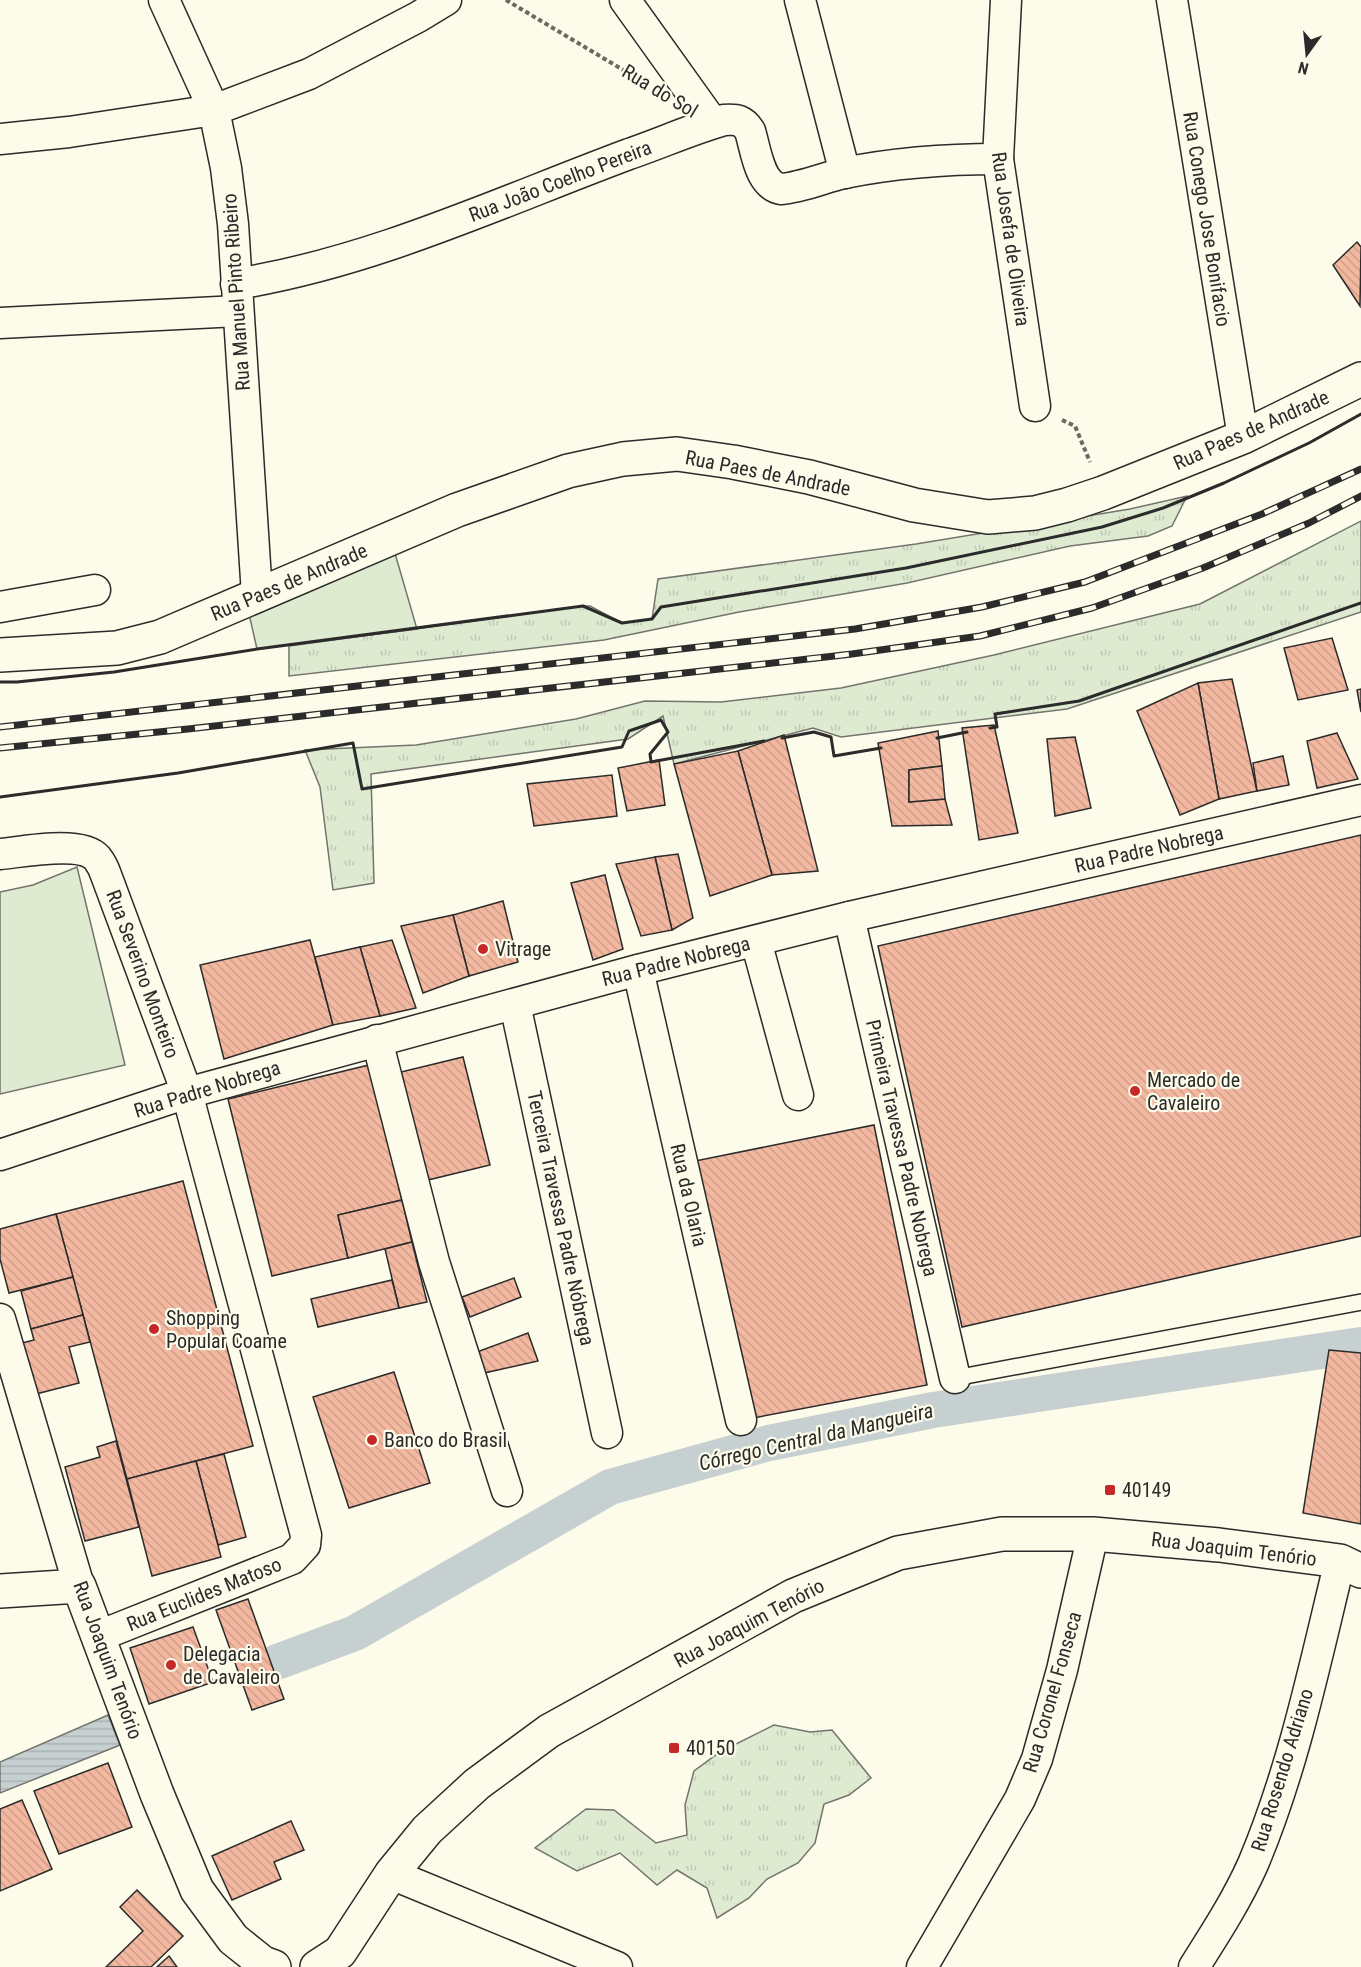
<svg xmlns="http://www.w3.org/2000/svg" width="1361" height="1967" font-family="'Roboto Condensed',sans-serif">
	<defs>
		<pattern id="grass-tufts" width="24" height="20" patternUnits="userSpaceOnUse" patternTransform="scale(1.5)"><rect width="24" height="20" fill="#deebd1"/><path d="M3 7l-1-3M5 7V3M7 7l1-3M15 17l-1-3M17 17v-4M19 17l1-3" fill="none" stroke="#bfcab4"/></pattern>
		<pattern id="water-rules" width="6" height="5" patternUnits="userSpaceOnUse" patternTransform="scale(1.5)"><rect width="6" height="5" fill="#c7d0d0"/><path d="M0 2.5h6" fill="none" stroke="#abb3b3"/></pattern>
		<pattern id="building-back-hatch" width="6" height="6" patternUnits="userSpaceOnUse" patternTransform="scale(1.5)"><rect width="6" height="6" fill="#f2b8a0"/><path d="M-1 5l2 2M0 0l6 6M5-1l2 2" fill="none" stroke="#d09e8a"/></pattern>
	</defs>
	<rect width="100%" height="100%" fill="#fdfbea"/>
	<g fill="url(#grass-tufts)" stroke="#74746e" stroke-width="1.5">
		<path d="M1187,496L1172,526L1148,536L1070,546L907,583L739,612L604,640L289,676V646L583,606H590L622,623L652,619L658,579L916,544L1130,509Z"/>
		<path d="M1361,521V612L1067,709L841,737L813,728L674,764L663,716L628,739L371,774L374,883L333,890L320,787L305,750L416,745L576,719L645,701L721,702L841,688L994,655L1200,604Z"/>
		<path d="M774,1725L810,1732L832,1730L871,1778L849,1795L824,1804L815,1843L798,1863L767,1879L749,1898L717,1918L707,1888L677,1870L657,1885L620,1853L577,1871L535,1848L586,1809L614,1810L656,1843L687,1835L685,1805L694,1771L720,1752Z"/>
	</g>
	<g fill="#deebd1" stroke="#74746e" stroke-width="1.5">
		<path d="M394,550L417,629L257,649L249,614Z"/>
		<path d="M77,867L125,1065L0,1094V892L33,885Z"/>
	</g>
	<path fill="url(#water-rules)" stroke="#74746e" stroke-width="1.5" d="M108,1715L120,1745L0,1793V1762Z"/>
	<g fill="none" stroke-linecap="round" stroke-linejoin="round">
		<path stroke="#c7d0d0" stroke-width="36" d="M277,1662L355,1633L610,1487L769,1443L933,1410L1361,1345"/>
	</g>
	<g fill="url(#building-back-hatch)" stroke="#2b2b2b" stroke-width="1.5">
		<path d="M1357,242L1361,247L1360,306L1333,265Z"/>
		<path d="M1332,638L1348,690L1298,700L1284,648Z"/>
		<path d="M1232,679L1257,791L1219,799L1198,683Z"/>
		<path d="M1198,683L1219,799L1180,815L1137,711Z"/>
		<path d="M1361,689V712L1357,690Z"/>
		<path d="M994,725L1018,833L979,840L962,728Z"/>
		<path d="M938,731L942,766L909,770V802L945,799L952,825L892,826L878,743Z"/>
		<path d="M1337,733L1358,779L1317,788L1307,741Z"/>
		<path d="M784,735L818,871L772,875L738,751Z"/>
		<path d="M1075,737L1091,808L1055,816L1047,739Z"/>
		<path d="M738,751L772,875L710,896L674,764Z"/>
		<path d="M1283,756L1289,785L1257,791L1253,763Z"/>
		<path d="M659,760L665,805L627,811L618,768Z"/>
		<path d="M942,766L945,799L909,802V770Z"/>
		<path d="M612,775L617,816L534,826L527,784Z"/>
		<path d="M1361,835V1236L962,1327L878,946Z"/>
		<path d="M678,854L693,918L672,930L655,857Z"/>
		<path d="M655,857L672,930L641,936L616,864Z"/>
		<path d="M605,875L623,949L593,960L571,883Z"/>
		<path d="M503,901L518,962L469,976L453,915Z"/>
		<path d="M453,915L469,976L423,993L401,926Z"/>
		<path d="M310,940L333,1025L224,1059L200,965Z"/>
		<path d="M392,940L416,1008L380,1016L360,947Z"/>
		<path d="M360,947L380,1016L333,1025L315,957Z"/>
		<path d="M463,1057L490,1165L428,1180L401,1072Z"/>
		<path d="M369,1065L402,1200L338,1215L348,1258L272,1276L228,1099Z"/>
		<path d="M874,1125L927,1385L748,1419L690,1162Z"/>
		<path d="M183,1181L253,1446L127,1479L56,1214Z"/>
		<path d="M402,1200L412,1242L348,1258L338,1215Z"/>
		<path d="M56,1214L73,1277L9,1293L0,1259V1229Z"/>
		<path d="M412,1242L427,1302L399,1308L385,1249Z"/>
		<path d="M73,1277L83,1315L31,1329L21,1291Z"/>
		<path d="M514,1278L521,1297L470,1317L462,1297Z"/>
		<path d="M392,1280L399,1308L318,1327L311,1299Z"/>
		<path d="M83,1315L90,1342L69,1347L79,1383L36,1394L22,1343L34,1340L31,1329Z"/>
		<path d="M528,1333L538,1361L484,1373L477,1352Z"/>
		<path d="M1329,1350L1361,1353V1524L1303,1513Z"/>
		<path d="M394,1372L430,1483L349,1508L313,1397Z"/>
		<path d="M116,1441L139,1527L85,1541L65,1467L100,1457L97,1447Z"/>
		<path d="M224,1454L246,1537L218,1545L196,1461Z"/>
		<path d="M196,1461L221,1557L152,1576L127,1479Z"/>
		<path d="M248,1599L284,1699L252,1710L216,1610Z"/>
		<path d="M193,1627L213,1682L149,1704L130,1648Z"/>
		<path d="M108,1763L132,1827L59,1854L34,1791Z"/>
		<path d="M22,1800L52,1869L0,1891V1809Z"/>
		<path d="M291,1821L304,1850L274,1862L281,1879L232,1900L212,1856Z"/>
		<path d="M137,1890L183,1936L151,1967H106L143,1931L120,1907Z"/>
		<path d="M169,1956L177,1967H157Z"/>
	</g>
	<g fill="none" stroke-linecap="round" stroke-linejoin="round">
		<g stroke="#2b2b2b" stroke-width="18">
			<path id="service" d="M955,1378L1361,1302"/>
		</g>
		<g stroke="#2b2b2b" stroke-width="33">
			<g id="minor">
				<path d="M164,0L214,110L226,168L233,224L257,595"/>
				<path d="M625,0L713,123"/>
				<path d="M800,0L845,173"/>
				<path d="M1006,0L998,159L1035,406"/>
				<path d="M1172,0L1243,437"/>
				<path d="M0,139L69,132L214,110L309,74L418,17L446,0"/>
				<path d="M236,284C373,262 500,202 629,154C661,143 692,129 724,120C737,119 743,120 750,131C756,150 759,185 781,189C803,187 823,178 844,173C894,163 947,159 998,159"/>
				<path d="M0,323L238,311"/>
				<path d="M0,607L95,590"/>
				<path d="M0,854C22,852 81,840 97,858C101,863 104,869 106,875L187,1093L306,1535L305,1545L292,1559L99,1636"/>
				<path d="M849,917L955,1378"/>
				<path d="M756,941L798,1095"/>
				<path d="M638,970L741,1420"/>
				<path d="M515,1004L607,1433"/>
				<path d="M377,1040L434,1262L507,1491"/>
				<path d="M0,1155L187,1093L638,970L849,917L1361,800"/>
				<path d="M0,1319L79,1586"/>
				<path d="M391,1874L617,1967"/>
				<path d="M922,1967L1020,1799L1037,1759L1062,1670L1093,1534"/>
				<path d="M1194,1967C1215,1934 1237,1900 1253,1864C1294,1767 1315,1663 1340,1561"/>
			</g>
		</g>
		<g stroke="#2b2b2b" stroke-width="36">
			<g id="tertiary">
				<path d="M0,655L117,648L160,637L457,510L568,471L623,459L677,454L733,462L809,477L914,505L988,517L1035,513L1067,505L1103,493L1243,437L1361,379"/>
				<path d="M0,1591L79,1586L157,1794L197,1890L233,1939L263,1963L274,1967"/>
				<path d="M317,1967L340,1952L391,1874L427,1830L477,1784L549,1731L793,1596L898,1553L1002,1534H1093L1219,1545L1340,1561L1361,1571"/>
			</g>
		</g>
		<g stroke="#6a6964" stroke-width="4" stroke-dasharray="4.5 3" stroke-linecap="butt">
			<path d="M506,0L640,80"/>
			<path d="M1062,420L1075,426L1090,462"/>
		</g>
		<use href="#service" stroke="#fdfbea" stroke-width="15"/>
		<use href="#minor" stroke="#fdfbea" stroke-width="30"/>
		<use href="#tertiary" stroke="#fdfbea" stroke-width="33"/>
		<g stroke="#2b2b2b" stroke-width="7">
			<g id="rail">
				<path d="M0,727L855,629L982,607L1085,582L1262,514L1361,469"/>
				<path d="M0,748L188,729L852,654L980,636L1092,608L1203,568L1309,523L1361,496"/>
			</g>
		</g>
		<use href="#rail" stroke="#fdfbea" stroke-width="4.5" stroke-dasharray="14" stroke-linecap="butt"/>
		<g stroke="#2b2b2b" stroke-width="3">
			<path d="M0,682H17L114,672L257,649L583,606L622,623L652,619L661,607L906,568L1102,527L1163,508L1224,483L1309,443L1361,414"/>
			<path d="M990,728L997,727L995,714L1079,701L1361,603"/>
			<path d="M782,738L814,732L831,737L834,756L881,748"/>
			<path d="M937,738L967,732"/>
			<path d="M0,797L178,773L353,743L362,789L622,747L629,731L661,720L668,732L650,754L651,762L764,741"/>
		</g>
	</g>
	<g fill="#c62828" stroke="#fdfbea" stroke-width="2">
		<circle cx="483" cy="949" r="6"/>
		<circle cx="1135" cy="1091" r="6"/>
		<circle cx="154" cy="1329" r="6"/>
		<circle cx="372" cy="1440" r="6"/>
		<rect x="1104" y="1484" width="12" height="12" rx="3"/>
		<circle cx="171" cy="1665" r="6"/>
		<rect x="668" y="1742" width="12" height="12" rx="3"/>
	</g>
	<g text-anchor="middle" stroke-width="4.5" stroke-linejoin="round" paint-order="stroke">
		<g font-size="20" fill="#2b2b2b" stroke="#fdfbea">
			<text transform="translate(660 91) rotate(31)" y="7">Rua do Sol</text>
			<text transform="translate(560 181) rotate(-21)" y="7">Rua João Coelho Pereira</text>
			<text transform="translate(1207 219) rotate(81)" y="7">Rua Conego Jose Bonifacio</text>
			<text transform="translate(1011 239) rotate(82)" y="7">Rua Josefa de Oliveira</text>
			<text transform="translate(236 292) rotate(-94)" y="7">Rua Manuel Pinto Ribeiro</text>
			<text transform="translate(1251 430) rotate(-24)" y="7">Rua Paes de Andrade</text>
			<text transform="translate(768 473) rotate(11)" y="7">Rua Paes de Andrade</text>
			<text transform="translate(289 582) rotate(-23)" y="7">Rua Paes de Andrade</text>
			<text transform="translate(1149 849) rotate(-13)" y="7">Rua Padre Nobrega</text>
			<text transform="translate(676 961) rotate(-14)" y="7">Rua Padre Nobrega</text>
			<text transform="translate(143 974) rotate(70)" y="7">Rua Severino Monteiro</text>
			<text transform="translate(207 1089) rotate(-17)" y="7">Rua Padre Nobrega</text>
			<text transform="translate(902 1148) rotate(77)" y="7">Primeira Travessa Padre Nobrega</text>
			<text transform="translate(689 1195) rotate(77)" y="7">Rua da Olaria</text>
			<text transform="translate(561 1218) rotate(78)" y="7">Terceira Travessa Padre Nóbrega</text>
			<text transform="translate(1234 1549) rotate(7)" y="7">Rua Joaquim Tenório</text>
			<text transform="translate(204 1594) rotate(-22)" y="7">Rua Euclides Matoso</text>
			<text transform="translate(749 1623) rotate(-28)" y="7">Rua Joaquim Tenório</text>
			<text transform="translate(108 1660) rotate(70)" y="7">Rua Joaquim Tenório</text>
			<text transform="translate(1052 1692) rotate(-74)" y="7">Rua Coronel Fonseca</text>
			<text transform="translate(1282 1770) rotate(-73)" y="7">Rua Rosendo Adriano</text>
		</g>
		<g font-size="20" fill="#2b2b2b" stroke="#fdfbea" text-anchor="start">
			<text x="495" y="956">Vitrage</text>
			<text x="1147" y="1087">Mercado de<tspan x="1147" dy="23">Cavaleiro</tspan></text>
			<text x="166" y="1325">Shopping<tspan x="166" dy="23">Popular Coame</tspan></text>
			<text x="384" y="1447">Banco do Brasil</text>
			<text x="1122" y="1497">40149</text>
			<text x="183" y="1661">Delegacia<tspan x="183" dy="23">de Cavaleiro</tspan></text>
			<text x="686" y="1755">40150</text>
		</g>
		<g font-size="21" font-style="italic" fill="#2b2b2b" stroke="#fdfbea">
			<text transform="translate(816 1437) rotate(-13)" y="7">Córrego Central da Mangueira</text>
		</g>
	</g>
	<g transform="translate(1307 54) rotate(195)" stroke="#fdfbea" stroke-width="4.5" paint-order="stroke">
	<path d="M0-4.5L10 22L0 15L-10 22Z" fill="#2b2b2b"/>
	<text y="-9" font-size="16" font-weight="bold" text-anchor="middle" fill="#2b2b2b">N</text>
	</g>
</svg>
